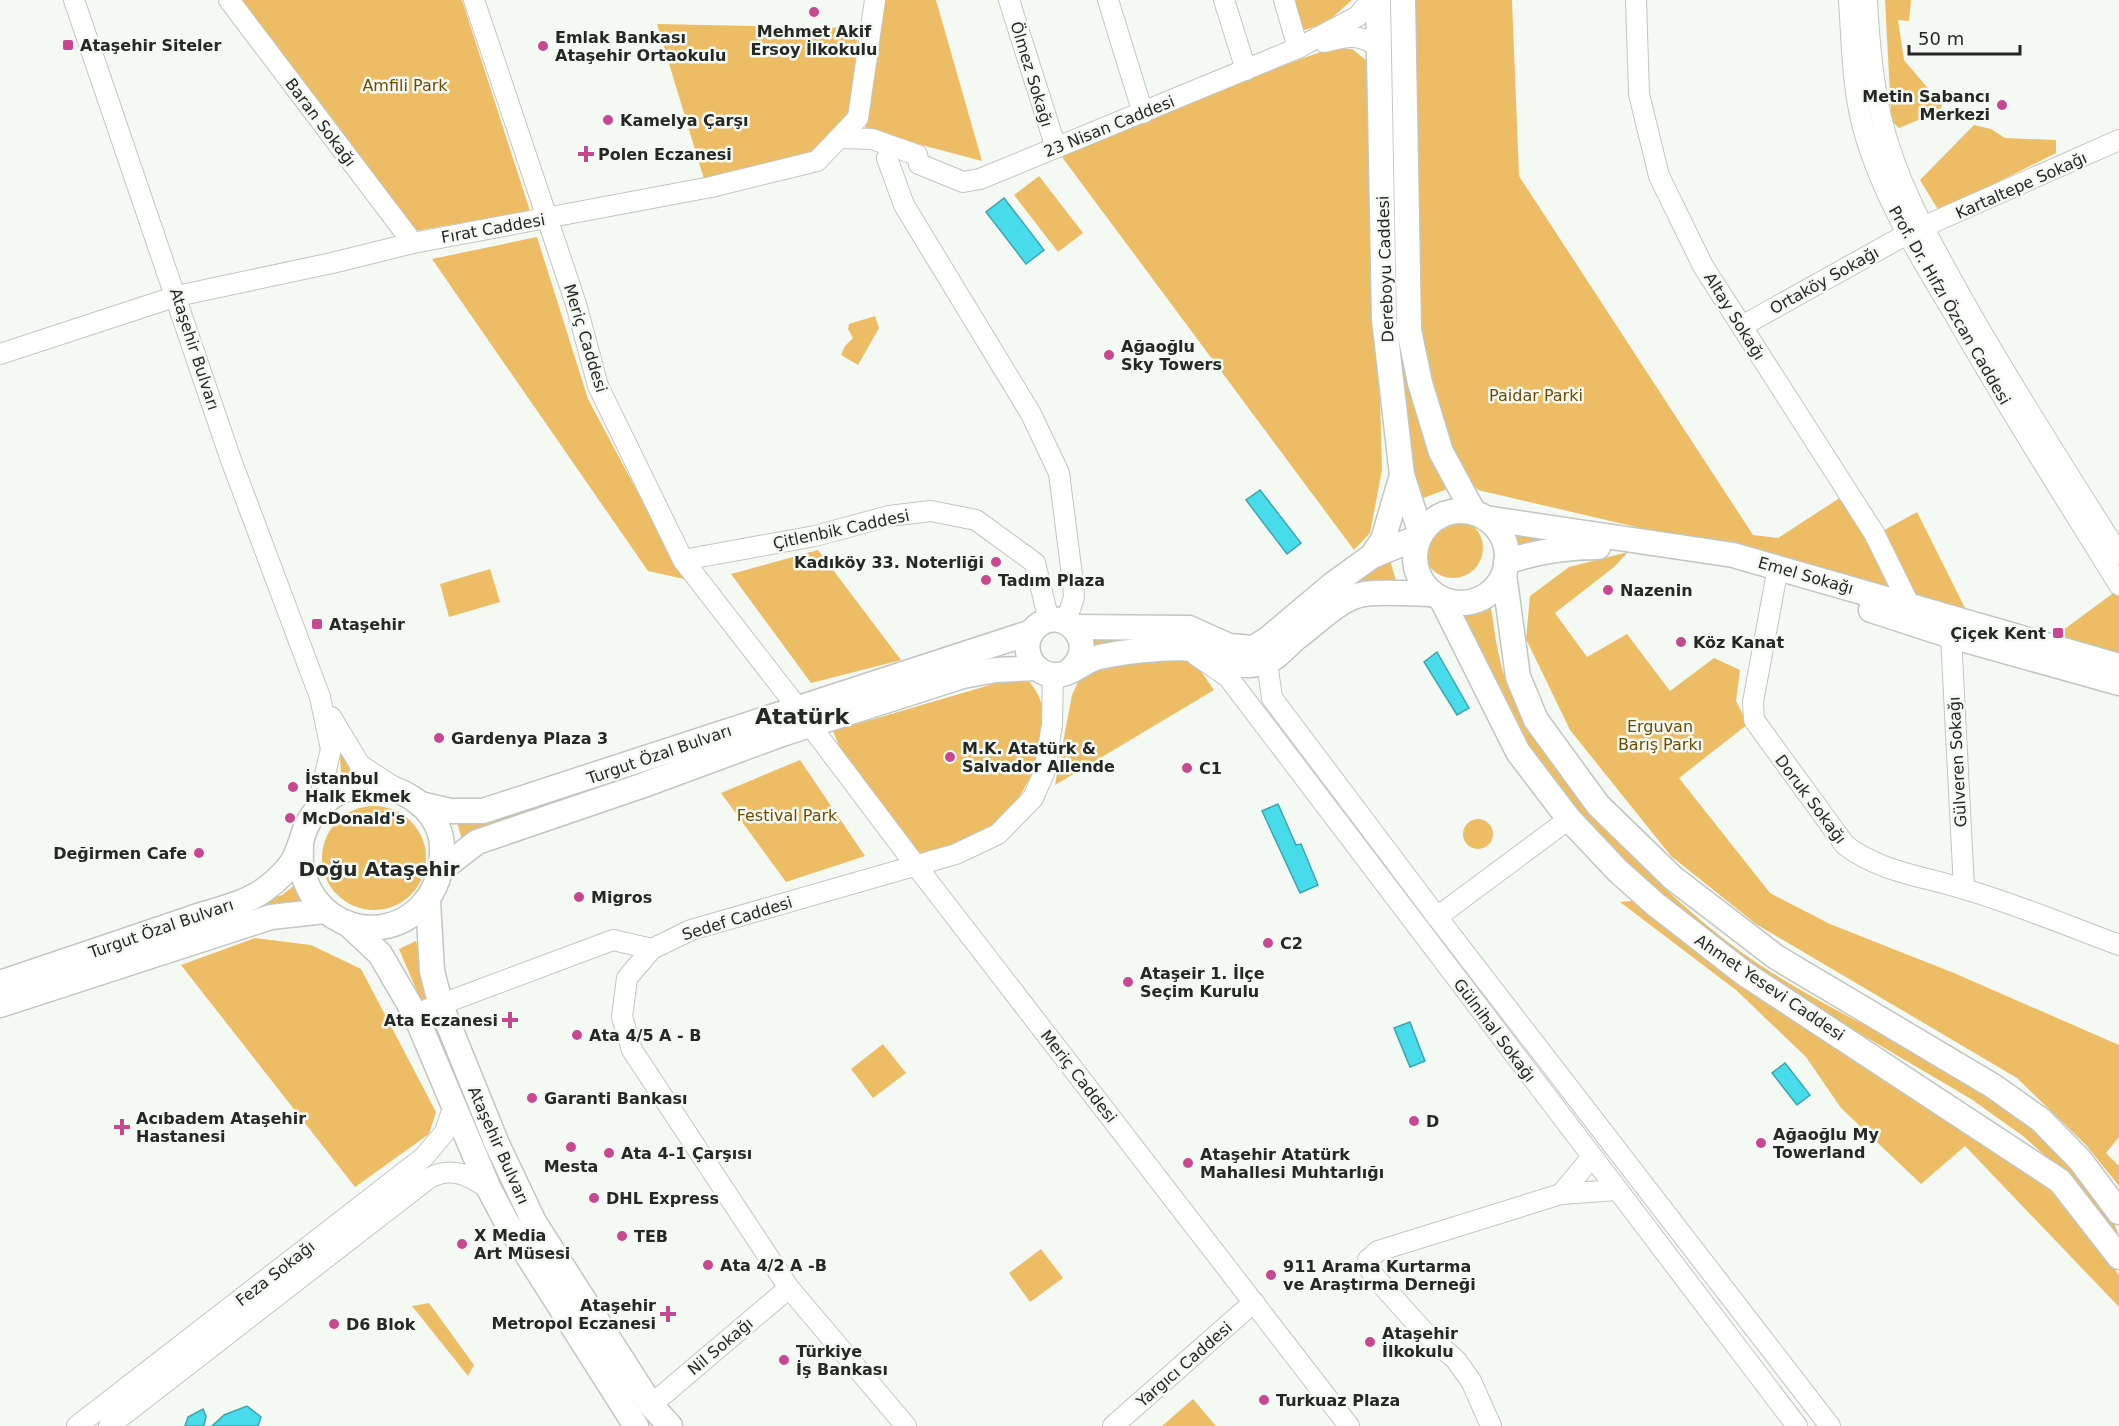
<svg xmlns="http://www.w3.org/2000/svg" width="2119" height="1426" font-family="'DejaVu Sans',sans-serif">
	<rect width="100%" height="100%" fill="#f4f9f3"/>
	<g fill="#edbd66">
		<path d="M242,0H462L530,211L415,231L299,81Z"/>
		<path d="M885,0H936L982,161L865,130Z"/>
		<path d="M1288,0H1352L1326,23L1298,32Z"/>
		<path d="M1389,0H1397L1402,332L1447,489L1413,502L1396,396Z"/>
		<path d="M1407,0H1512L1519,176L1753,535L1778,538L1852,490L1879,533L1917,512L1967,612L1756,555L1478,490L1443,449L1420,383Z"/>
		<path d="M1885,0H1911L1909,21L1898,20L1904,60L1938,100L1945,94L1940,111L1899,128L1893,122L1891,113Z"/>
		<path d="M657,24L858,28L851,118L810,158L704,179Z"/>
		<path d="M1332,48L1352,49L1371,64L1382,470L1370,533L1354,550L1062,157C1150,115 1239,80 1332,48Z"/>
		<path d="M1974,125L1991,129L2005,138L2056,140V153L1939,211L1920,180Z"/>
		<path d="M1039,176L1083,233L1058,252L1014,195Z"/>
		<path d="M537,237L588,399L684,579L648,571L432,259Z"/>
		<path d="M875,316L879,328L858,365L841,355L845,346L853,338L848,329L849,324Z"/>
		<path d="M1500,516L1601,539L1511,549Z"/>
		<circle cx="1453" cy="548" r="30"/>
		<path d="M818,550L901,660L811,683L731,574Z"/>
		<path d="M1388,552L1397,585L1360,587L1339,598L1263,655L1254,657H1230L1182,638L1092,646V640L1181,633L1240,654L1256,653Z"/>
		<path d="M1628,552L1614,567L1555,613L1587,657L1627,634L1670,691L1714,658L1740,670L1736,701L1748,724L1679,778L1770,893L1830,924L1954,973L2119,1045V1137L2106,1153L2119,1166V1186L2086,1145L2017,1078L1756,924L1671,856L1570,730L1526,639L1530,596L1569,567Z"/>
		<path d="M490,569L500,602L449,617L440,584Z"/>
		<path d="M2116,591L2119,595V659L2055,636Z"/>
		<path d="M1490,601C1495,635 1499,670 1514,701C1558,790 1672,905 1754,961C1810,999 1874,1029 1934,1062C1966,1080 2001,1099 2028,1123C2052,1144 2072,1168 2091,1193C2105,1210 2119,1222 2119,1244L2068,1176L2023,1136L1971,1099L1754,971L1632,870L1580,814L1510,721L1453,615L1471,611Z"/>
		<path d="M1193,660L1214,690L1055,785L1072,695L1081,676L1103,663Z"/>
		<path d="M1027,678C1031,684 1036,690 1039,697C1057,735 1023,807 990,829C969,843 941,848 916,855L843,756L833,731L1007,680Z"/>
		<path d="M779,722L463,843L457,822Z"/>
		<path d="M343,753L358,773L342,792L340,756Z"/>
		<path d="M800,760L865,856L786,882L721,793Z"/>
		<circle cx="374" cy="858" r="52"/>
		<circle cx="1478" cy="834" r="15"/>
		<path d="M301,880L313,907L283,905L241,910L282,895Z"/>
		<path d="M1633,901L1747,988L2053,1190L2119,1275V1307L1965,1146L1921,1184L1841,1108L1806,1057L1736,990L1620,902Z"/>
		<path d="M255,938L311,945L361,969L436,1112L429,1134L355,1187L181,965Z"/>
		<path d="M416,941L430,1001L422,1003L399,949Z"/>
		<path d="M883,1044L906,1073L873,1098L851,1069Z"/>
		<path d="M1041,1249L1063,1278L1030,1302L1009,1273Z"/>
		<path d="M429,1303L474,1365L468,1376L412,1306Z"/>
		<path d="M1193,1399L1216,1426H1162Z"/>
	</g>
	<g fill="#48dbe9" stroke="#3ea5ae" stroke-width="1.5">
		<path d="M1004,198L1044,250L1026,264L986,212Z"/>
		<path d="M1260,490L1301,543L1287,554L1246,500Z"/>
		<path d="M1437,652L1469,708L1457,715L1424,662Z"/>
		<path d="M1278,804L1296,845L1301,844L1318,885L1300,893L1262,811Z"/>
		<path d="M1410,1022L1425,1061L1410,1067L1394,1028Z"/>
		<path d="M1785,1063L1810,1095L1797,1105L1772,1073Z"/>
		<path d="M247,1406L261,1417L258,1426H212L224,1415Z"/>
		<path d="M203,1409L206,1416L204,1426H185L188,1417Z"/>
	</g>
	<g fill="none" stroke-linecap="round" stroke-linejoin="round">
		<g stroke="#c1c6c0" stroke-width="22">
			<g id="minor">
				<path d="M74,0L231,460L320,697L331,749L317,809"/>
				<path d="M229,0L413,243"/>
				<path d="M474,0L576,304L598,386L683,560L797,707"/>
				<path d="M1009,0L1056,148"/>
				<path d="M1108,0L1143,113"/>
				<path d="M1224,0L1246,70"/>
				<path d="M1284,0L1298,48"/>
				<path d="M1636,0L1639,94L1659,176L1703,266L1874,533L1909,604"/>
				<path d="M1849,0C1852,44 1852,88 1864,131C1883,198 1920,257 1956,317C2008,408 2064,496 2119,585"/>
				<path d="M1867,0C1869,40 1872,78 1881,117C1897,186 1933,246 1967,307C2015,391 2067,473 2119,554"/>
				<path d="M1324,42C1347,36 1359,33 1379,47"/>
				<path d="M841,138L872,139L917,155L919,164"/>
				<path d="M887,158L904,205L1031,414L1059,473L1073,583L1074,597L1066,622"/>
				<path d="M919,164L963,182L980,179L1298,48L1358,16L1371,0"/>
				<path d="M1742,326L1907,234L2119,140"/>
				<path d="M0,354L177,296L332,263L413,243L711,187L817,161L858,118L875,0"/>
				<path d="M683,560L815,536L889,516L931,511L976,520L1035,563L1049,621"/>
				<path d="M1776,578L1753,702L1754,720L1845,845C1880,872 1923,876 1964,889C2016,904 2068,926 2119,945"/>
				<path d="M1951,636L1964,888"/>
				<path d="M1197,656L1228,677L1797,1426"/>
				<path d="M1267,662L1272,698L1437,917L1830,1426"/>
				<path d="M331,717L360,765L394,787"/>
				<path d="M810,725L917,867L1349,1426"/>
				<path d="M1437,917L1569,819"/>
				<path d="M415,1014L613,940L652,949"/>
				<path d="M1561,1194L1592,1157"/>
				<path d="M651,1405L789,1288"/>
				<path d="M77,1426L424,1157L445,1132L454,1105"/>
				<path d="M109,1426L429,1178C452,1166 469,1175 489,1189"/>
				<path d="M906,1426L789,1288L632,1050L622,1017L627,978L652,949L691,930L956,854L998,834L1033,798L1044,773L1052,725L1053,674"/>
				<path d="M1113,1426L1254,1302"/>
				<path d="M1491,1426L1471,1381L1456,1360L1426,1334L1374,1276L1369,1268L1368,1260L1378,1251L1561,1194L1617,1190"/>
			</g>
		</g>
		<g stroke="#c1c6c0" stroke-width="27">
			<g id="major">
				<path d="M1378,0L1384,319L1402,475L1421,534"/>
				<path d="M1403,0L1409,330L1420,383L1441,452L1474,513"/>
				<circle cx="1461" cy="557" r="46"/>
				<path d="M1485,518L1733,555L2119,666"/>
				<path d="M1372,556L1383,540L1402,475"/>
				<path d="M1506,562C1538,551 1565,547 1598,547"/>
				<path d="M1504,574L1518,677L1536,720L1598,805L1673,878L1776,957L1993,1086L2041,1120L2080,1160L2119,1212"/>
				<path d="M1442,600L1518,752L1569,819L1618,871L1655,904L1745,974L2060,1181L2119,1257"/>
				<path d="M1871,610L1951,636L2119,683"/>
				<path d="M1073,627L1189,628L1229,646L1254,648L1269,638L1332,585L1372,556L1419,537"/>
				<path d="M1069,671C1102,645 1063,602 1036,627C1029,634 1026,643 1028,652C1030,666 1043,676 1058,675C1072,674 1085,660 1099,657C1122,652 1157,648 1181,648C1214,649 1230,672 1264,663C1275,660 1287,646 1296,638C1316,624 1339,598 1364,594C1386,591 1411,594 1433,594"/>
				<path d="M420,804L450,811H483L1032,632"/>
				<path d="M442,869L477,842L641,786L782,734L963,676L996,670L1037,668"/>
				<path d="M428,901L432,971L441,1006L497,1144L534,1222L651,1405L670,1426"/>
				<path d="M347,923L380,954L415,1014L489,1189L507,1223L636,1426"/>
				<path d="M0,983C63,962 126,940 189,919C214,910 248,904 268,887C276,881 285,872 291,864C299,853 301,839 306,827C314,808 334,792 353,787C392,777 442,806 442,848C443,942 326,957 302,871C300,862 301,852 301,844"/>
				<path d="M0,1005L271,917L325,911"/>
			</g>
		</g>
		<use href="#minor" stroke="#fff" stroke-width="20"/>
		<use href="#major" stroke="#fff" stroke-width="24"/>
	</g>
	<g fill="#c84791" stroke="#f4f9f3" stroke-width="2">
		<circle cx="814" cy="12" r="6"/>
		<rect x="62" y="39" width="12" height="12" rx="3"/>
		<circle cx="543" cy="46" r="6"/>
		<circle cx="2002" cy="105" r="6"/>
		<circle cx="608" cy="120" r="6"/>
		<path d="M583 145h6v6h6v6h-6v6h-6v-6h-6v-6h6z"/>
		<circle cx="1109" cy="355" r="6"/>
		<circle cx="996" cy="562" r="6"/>
		<circle cx="986" cy="580" r="6"/>
		<circle cx="1608" cy="590" r="6"/>
		<rect x="311" y="618" width="12" height="12" rx="3"/>
		<rect x="2052" y="627" width="12" height="12" rx="3"/>
		<circle cx="1681" cy="642" r="6"/>
		<circle cx="439" cy="738" r="6"/>
		<circle cx="950" cy="757" r="6"/>
		<circle cx="1187" cy="768" r="6"/>
		<circle cx="293" cy="787" r="6"/>
		<circle cx="290" cy="818" r="6"/>
		<circle cx="199" cy="853" r="6"/>
		<circle cx="579" cy="897" r="6"/>
		<circle cx="1268" cy="943" r="6"/>
		<circle cx="1128" cy="982" r="6"/>
		<path d="M507 1011h6v6h6v6h-6v6h-6v-6h-6v-6h6z"/>
		<circle cx="577" cy="1035" r="6"/>
		<circle cx="532" cy="1098" r="6"/>
		<circle cx="1414" cy="1121" r="6"/>
		<path d="M119 1118h6v6h6v6h-6v6h-6v-6h-6v-6h6z"/>
		<circle cx="1761" cy="1143" r="6"/>
		<circle cx="571" cy="1147" r="6"/>
		<circle cx="609" cy="1153" r="6"/>
		<circle cx="1188" cy="1163" r="6"/>
		<circle cx="594" cy="1198" r="6"/>
		<circle cx="622" cy="1236" r="6"/>
		<circle cx="462" cy="1244" r="6"/>
		<circle cx="708" cy="1265" r="6"/>
		<circle cx="1271" cy="1275" r="6"/>
		<path d="M665 1305h6v6h6v6h-6v6h-6v-6h-6v-6h6z"/>
		<circle cx="334" cy="1324" r="6"/>
		<circle cx="1370" cy="1342" r="6"/>
		<circle cx="784" cy="1360" r="6"/>
		<circle cx="1264" cy="1400" r="6"/>
	</g>
	<g text-anchor="middle" stroke-width="5" stroke-linejoin="round" paint-order="stroke">
		<g font-size="16" font-weight="bold" fill="#262826" stroke="#f4f9f3" text-anchor="start">
			<text x="814" y="37" text-anchor="middle">Mehmet Akif<tspan x="814" dy="18">Ersoy İlkokulu</tspan></text>
			<text x="555" y="43">Emlak Bankası<tspan x="555" dy="18">Ataşehir Ortaokulu</tspan></text>
			<text x="80" y="51">Ataşehir Siteler</text>
			<text x="1990" y="102" text-anchor="end">Metin Sabancı<tspan x="1990" dy="18">Merkezi</tspan></text>
			<text x="620" y="126">Kamelya Çarşı</text>
			<text x="598" y="160">Polen Eczanesi</text>
			<text x="1121" y="352">Ağaoğlu<tspan x="1121" dy="18">Sky Towers</tspan></text>
			<text x="984" y="568" text-anchor="end">Kadıköy 33. Noterliği</text>
			<text x="998" y="586">Tadım Plaza</text>
			<text x="1620" y="596">Nazenin</text>
			<text x="329" y="630">Ataşehir</text>
			<text x="2046" y="639" text-anchor="end">Çiçek Kent</text>
			<text x="1693" y="648">Köz Kanat</text>
			<text x="451" y="744">Gardenya Plaza 3</text>
			<text x="962" y="754">M.K. Atatürk &amp;<tspan x="962" dy="18">Salvador Allende</tspan></text>
			<text x="1199" y="774">C1</text>
			<text x="305" y="784">İstanbul<tspan x="305" dy="18">Halk Ekmek</tspan></text>
			<text x="302" y="824">McDonald's</text>
			<text x="187" y="859" text-anchor="end">Değirmen Cafe</text>
			<text x="591" y="903">Migros</text>
			<text x="1280" y="949">C2</text>
			<text x="1140" y="979">Ataşeir 1. İlçe<tspan x="1140" dy="18">Seçim Kurulu</tspan></text>
			<text x="498" y="1026" text-anchor="end">Ata Eczanesi</text>
			<text x="589" y="1041">Ata 4/5 A - B</text>
			<text x="544" y="1104">Garanti Bankası</text>
			<text x="136" y="1124">Acıbadem Ataşehir<tspan x="136" dy="18">Hastanesi</tspan></text>
			<text x="1426" y="1127">D</text>
			<text x="1773" y="1140">Ağaoğlu My<tspan x="1773" dy="18">Towerland</tspan></text>
			<text x="621" y="1159">Ata 4-1 Çarşısı</text>
			<text x="1200" y="1160">Ataşehir Atatürk<tspan x="1200" dy="18">Mahallesi Muhtarlığı</tspan></text>
			<text x="571" y="1172" text-anchor="middle">Mesta</text>
			<text x="606" y="1204">DHL Express</text>
			<text x="474" y="1241">X Media<tspan x="474" dy="18">Art Müsesi</tspan></text>
			<text x="634" y="1242">TEB</text>
			<text x="720" y="1271">Ata 4/2 A -B</text>
			<text x="1283" y="1272">911 Arama Kurtarma<tspan x="1283" dy="18">ve Araştırma Derneği</tspan></text>
			<text x="656" y="1311" text-anchor="end">Ataşehir<tspan x="656" dy="18">Metropol Eczanesi</tspan></text>
			<text x="346" y="1330">D6 Blok</text>
			<text x="1382" y="1339">Ataşehir<tspan x="1382" dy="18">İlkokulu</tspan></text>
			<text x="796" y="1357">Türkiye<tspan x="796" dy="18">İş Bankası</tspan></text>
			<text x="1276" y="1406">Turkuaz Plaza</text>
		</g>
		<g font-size="16" fill="#262826" stroke="#f4f9f3">
			<text transform="translate(1032 74) rotate(73)" y="6">Ölmez Sokağı</text>
			<text transform="translate(321 122) rotate(53)" y="6">Baran Sokağı</text>
			<text transform="translate(1109 126) rotate(-22)" y="6">23 Nisan Caddesi</text>
			<text transform="translate(2021 185) rotate(-24)" y="6">Kartaltepe Sokağı</text>
			<text transform="translate(493 228) rotate(-10)" y="6">Fırat Caddesi</text>
			<text transform="translate(1385 269) rotate(-92)" y="6">Dereboyu Caddesi</text>
			<text transform="translate(1824 280) rotate(-29)" y="6">Ortaköy Sokağı</text>
			<text transform="translate(1950 305) rotate(60)" y="6">Prof. Dr. Hıfzı Özcan Caddesi</text>
			<text transform="translate(1735 316) rotate(58)" y="6">Altay Sokağı</text>
			<text transform="translate(586 338) rotate(73)" y="6">Meriç Caddesi</text>
			<text transform="translate(195 349) rotate(72)" y="6">Ataşehir Bulvarı</text>
			<text transform="translate(841 529) rotate(-12)" y="6">Çitlenbik Caddesi</text>
			<text transform="translate(1806 575) rotate(16)" y="6">Emel Sokağı</text>
			<text transform="translate(659 754) rotate(-19)" y="6">Turgut Özal Bulvarı</text>
			<text transform="translate(1957 762) rotate(-93)" y="6">Gülveren Sokağı</text>
			<text transform="translate(1811 799) rotate(53)" y="6">Doruk Sokağı</text>
			<text transform="translate(737 918) rotate(-17)" y="6">Sedef Caddesi</text>
			<text transform="translate(161 928) rotate(-19)" y="6">Turgut Özal Bulvarı</text>
			<text transform="translate(1770 987) rotate(34)" y="6">Ahmet Yesevi Caddesi</text>
			<text transform="translate(1495 1030) rotate(53)" y="6">Gülnihal Sokağı</text>
			<text transform="translate(1079 1076) rotate(52)" y="6">Meriç Caddesi</text>
			<text transform="translate(499 1145) rotate(66)" y="6">Ataşehir Bulvarı</text>
			<text transform="translate(275 1273) rotate(-38)" y="6">Feza Sokağı</text>
			<text transform="translate(720 1346) rotate(-40)" y="6">Nil Sokağı</text>
			<text transform="translate(1184 1364) rotate(-41)" y="6">Yargıcı Caddesi</text>
		</g>
		<g font-size="16" fill="#6d4c00" stroke="#f4f9f3">
			<text x="405" y="91">Amfili Park</text>
			<text x="1536" y="401">Paidar Parki</text>
			<text x="1660" y="732">Erguvan<tspan x="1660" dy="18">Barış Parkı</tspan></text>
			<text x="787" y="821">Festival Park</text>
		</g>
		<g font-size="20" font-weight="bold" fill="#262826" stroke="#f4f9f3">
			<text x="379" y="876">Doğu Ataşehir</text>
		</g>
		<g font-size="22" font-weight="bold" fill="#262826" stroke="#f4f9f3">
			<text x="802" y="724">Atatürk</text>
		</g>
	</g>
	<path d="M1909 45v9h111v-9" fill="none" stroke="#262826" stroke-width="3"/>
	<text x="1918" y="45" font-size="18" fill="#262826" stroke="#f4f9f3" stroke-width="4.5" paint-order="stroke">50 m</text>
</svg>
